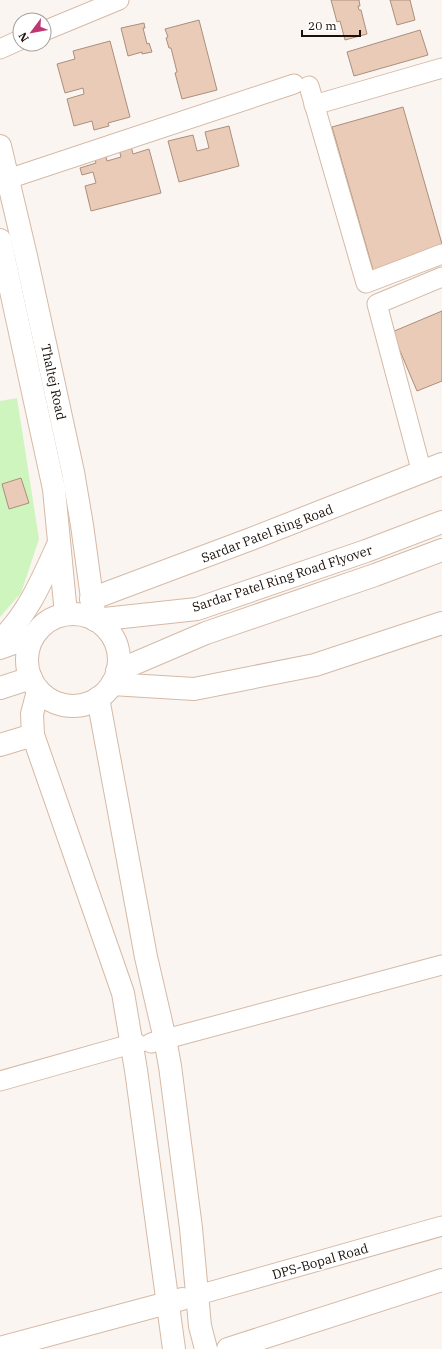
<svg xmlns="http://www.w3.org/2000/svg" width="442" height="1349" font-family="'IBM Plex Serif',serif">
	<rect width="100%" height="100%" fill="#fbf5f1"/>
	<path fill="#cef5bd" d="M17,398L39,539L21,593L0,617V401Z"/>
	<g fill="#e9cbb8" stroke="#aa8f7c">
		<path d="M331,0H359L360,6H358L359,10H361L367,34L345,40L340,21L337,22Z"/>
		<path d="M390,0H410L415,20L397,25Z"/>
		<path d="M199,20L217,90L182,99L175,73L177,72L171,48H169L166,38L168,37L165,29Z"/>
		<path d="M144,23L145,28H143L147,44L149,43L152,52L142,54V52L128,56L121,28Z"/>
		<path d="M420,30L428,55L354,76L347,52Z"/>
		<path d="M110,41L130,117L108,123L109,126L94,130L92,121L74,126L67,99L84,94L83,88L65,93L57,64L75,59L73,51Z"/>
		<path d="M403,107L442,244V251L373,270L332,127Z"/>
		<path d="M229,126L239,166L179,182L168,141L193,135L197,151L209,148L205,132Z"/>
		<path d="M131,146L133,154L149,149L161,193L91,211L85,186L96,183L93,172L82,175L80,168L96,163L94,156L105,153L107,161L121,157L119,149Z"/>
		<path d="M442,311V381L417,391L392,332Z"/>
		<path d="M21,478L29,503L9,509L2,484Z"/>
	</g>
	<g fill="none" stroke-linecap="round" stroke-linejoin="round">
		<g stroke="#d5b9a6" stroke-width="21">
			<g id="street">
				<path d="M44,31L119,0"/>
				<path d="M0,49L20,40"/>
				<path d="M309,86L366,283L442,254"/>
				<path d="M314,105L442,68"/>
				<path d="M8,179L294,84"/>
				<path d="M422,473L377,304L442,277"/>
				<path d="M151,1043L442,965"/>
				<path d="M0,1081L131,1044H138"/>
				<path d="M198,1295L442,1226"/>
			</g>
		</g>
		<g stroke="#d5b9a6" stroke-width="24">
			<g id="secondary">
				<path d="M0,146L26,256L73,472L82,525L95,620"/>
				<path d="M0,240L54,489L66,614"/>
				<path d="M91,599L251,539L442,464"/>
				<path d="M0,641C28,614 42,580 58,545"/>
				<path d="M112,684L194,689L315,665L442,623"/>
				<path d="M38,691L32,714L33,735L123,993L136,1070L174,1349"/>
				<path d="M98,698L146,957L165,1039L170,1066L191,1228L200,1326L206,1349"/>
				<path d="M0,745L33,735"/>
				<path d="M0,1348L182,1299"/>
				<path d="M228,1349L442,1280"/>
			</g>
		</g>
		<g stroke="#d5b9a6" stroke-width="24">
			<g id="highway">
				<circle cx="73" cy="660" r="46"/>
				<path d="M95,620L197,609L366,551L442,522"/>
				<path d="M0,648L33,636"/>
				<path d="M117,671L206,633L375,575L442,550"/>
				<path d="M0,688L31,678"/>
			</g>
		</g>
		<use href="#street" stroke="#fff" stroke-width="19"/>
		<use href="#secondary" stroke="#fff" stroke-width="22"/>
		<use href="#highway" stroke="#fff" stroke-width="22"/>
	</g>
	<g text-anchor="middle" stroke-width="3.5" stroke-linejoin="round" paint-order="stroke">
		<g font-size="13" fill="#1a100a" stroke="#fff">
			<text transform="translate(54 382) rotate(78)" y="5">Thaltej Road</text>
			<text transform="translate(267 533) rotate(-21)" y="5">Sardar Patel Ring Road</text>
			<text transform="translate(282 578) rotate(-18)" y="5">Sardar Patel Ring Road Flyover</text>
			<text transform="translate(320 1261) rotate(-16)" y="5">DPS-Bopal Road</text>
		</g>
	</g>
	<g transform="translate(32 32) rotate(238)"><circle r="19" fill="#ffffff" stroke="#a39f9d"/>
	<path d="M0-3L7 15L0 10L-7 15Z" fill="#be3674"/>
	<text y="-6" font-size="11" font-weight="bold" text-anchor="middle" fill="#1a100a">N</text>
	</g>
	<path d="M302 30v6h58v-6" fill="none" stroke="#1a100a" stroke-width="2"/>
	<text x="308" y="30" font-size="12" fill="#1a100a" stroke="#ffffff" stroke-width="3" paint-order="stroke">20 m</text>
</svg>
